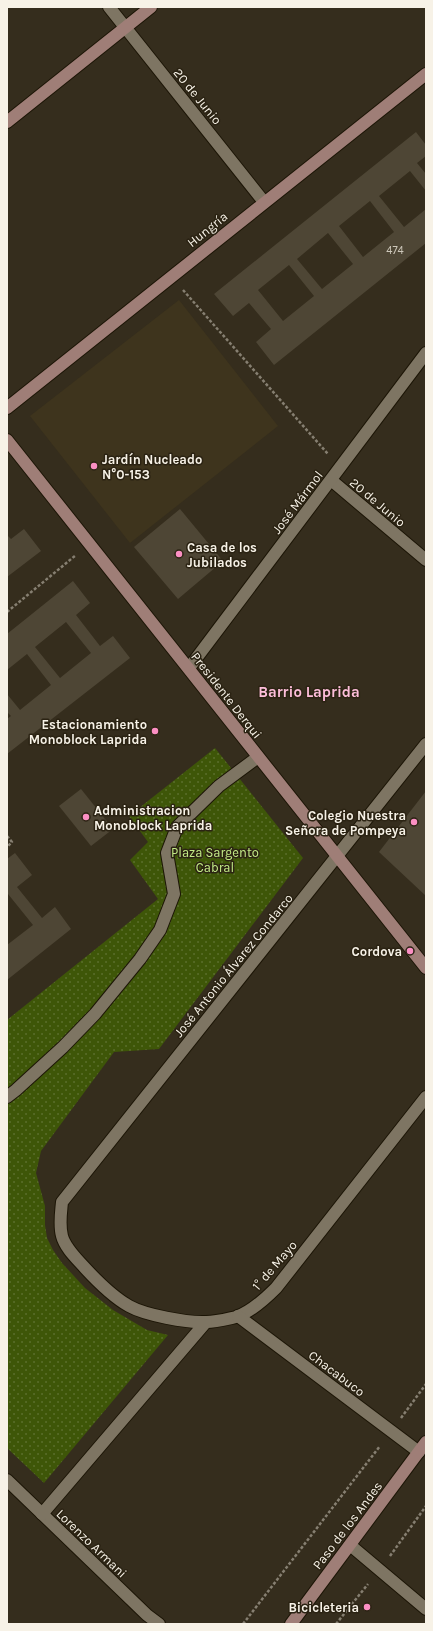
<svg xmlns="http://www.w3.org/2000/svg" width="433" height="1631" font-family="Karla,sans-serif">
	<defs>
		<pattern id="grass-dots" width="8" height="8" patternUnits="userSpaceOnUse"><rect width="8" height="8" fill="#3e5608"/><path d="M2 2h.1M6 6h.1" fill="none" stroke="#5b6f2c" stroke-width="1.8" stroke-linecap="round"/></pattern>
	</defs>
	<rect width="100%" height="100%" fill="#352d1d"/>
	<path fill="#3e341d" d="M179,300L278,426L130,543L30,416Z"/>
	<path fill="url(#grass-dots)" d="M215,748L303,858L159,1049L114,1052L41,1151L36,1173L45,1206V1225L47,1238L53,1250L62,1263L85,1288L113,1310L147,1330L168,1335L44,1483L7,1448V1020L158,899L130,860L148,842L129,816Z"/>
	<g fill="#4e4635" fill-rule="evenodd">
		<path d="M416,132L426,145V156L417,163L426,174V191L410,171L379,196L404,227L426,209V243L274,365L256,342L271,329L249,303L233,316L214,294ZM370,201L394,232L363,257L339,226ZM328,233L353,264L322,289L297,259ZM289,265L314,296L283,321L258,290Z"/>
		<path d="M180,509L223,561L178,599L134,547Z"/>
		<path d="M24,529L41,551L7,577V535L11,539Z"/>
		<path d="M73,581L90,603L76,615L100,646L113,636L130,658L7,754V719L11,716L7,712V694L20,710L51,685L27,654L7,670V634ZM66,622L91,653L60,678L35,647Z"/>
		<path d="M81,789L113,829L91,846L59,806Z"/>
		<path d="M426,791V896L379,852Z"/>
		<path d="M15,853L32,875L17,887L42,918L55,907L71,929L7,980V945L33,925L8,894H7V859Z"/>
	</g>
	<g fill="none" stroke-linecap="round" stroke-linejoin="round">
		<g stroke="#1c1506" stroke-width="14">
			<g id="street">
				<path d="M109,7L264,202"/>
				<path d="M331,480L426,560"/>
				<path d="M189,668L426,353"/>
				<path d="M426,744L62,1202C61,1213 59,1225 62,1236C65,1248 77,1259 85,1268C97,1281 113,1297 129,1306C145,1315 187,1323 206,1322C216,1322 227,1319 236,1317C251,1312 265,1299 276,1288L426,1097"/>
				<path d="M7,1097L16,1090L63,1047L95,1014L140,959L160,930L174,894L167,853L177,827L219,786L258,757"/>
				<path d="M238,1316L419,1452"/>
				<path d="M7,1480L147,1615L159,1624"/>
				<path d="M42,1514L206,1322"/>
				<path d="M350,1545L426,1609"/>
			</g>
		</g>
		<g stroke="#1c1506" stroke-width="14">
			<g id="secondary">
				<path d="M7,122L151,7"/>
				<path d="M7,408L426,74"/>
				<path d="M7,440L426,968"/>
				<path d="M291,1624L426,1442"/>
			</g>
		</g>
		<g stroke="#867f71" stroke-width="2.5" stroke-dasharray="3 2" stroke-linecap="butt">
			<path d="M183,290L328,454"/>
			<path d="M7,612L76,555"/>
			<path d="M7,836L12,842L7,847"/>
			<path d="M401,1418L426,1384"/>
			<path d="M390,1556L426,1506"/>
			<path d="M243,1624L380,1446"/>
			<path d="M336,1624L368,1584"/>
		</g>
		<use href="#street" stroke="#7e7563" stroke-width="12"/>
		<use href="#secondary" stroke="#9f7e77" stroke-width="12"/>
	</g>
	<g fill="#fb8fc3" stroke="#2b2313" stroke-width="1.5">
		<circle cx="94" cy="466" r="4"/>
		<circle cx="179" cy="554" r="4"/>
		<circle cx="155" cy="731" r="4"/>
		<circle cx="86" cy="817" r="4"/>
		<circle cx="414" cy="822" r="4"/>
		<circle cx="410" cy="951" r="4"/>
		<circle cx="367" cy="1607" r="4"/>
	</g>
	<g text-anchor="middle" stroke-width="3" stroke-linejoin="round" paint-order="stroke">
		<g font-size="11" fill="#cdc7ba">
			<text x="395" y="254">474</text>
		</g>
		<g font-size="13" fill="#f7f2e7" stroke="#2b2313">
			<text transform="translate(198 96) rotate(51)" y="5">20 de Junio</text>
			<text transform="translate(207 229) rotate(-39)" y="5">Hungría</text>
			<text transform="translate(297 502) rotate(-53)" y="5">José Mármol</text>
			<text transform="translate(378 502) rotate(40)" y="5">20 de Junio</text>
			<text transform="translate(227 695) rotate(52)" y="5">Presidente Derqui</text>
			<text transform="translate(233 965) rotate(-51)" y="5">José Antonio Álvarez Condarco</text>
			<text transform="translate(274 1265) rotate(-49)" y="5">1° de Mayo</text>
			<text transform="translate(337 1373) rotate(37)" y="5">Chacabuco</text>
			<text transform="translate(347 1525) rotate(-53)" y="5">Paso de los Andes</text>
			<text transform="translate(92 1543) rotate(44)" y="5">Lorenzo Armani</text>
		</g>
		<g font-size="13" font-weight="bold" fill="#f7f2e7" stroke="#2b2313" text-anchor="end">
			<text x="102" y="464" text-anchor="start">Jardín Nucleado<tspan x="102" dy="15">N°0-153</tspan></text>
			<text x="187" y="552" text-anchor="start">Casa de los<tspan x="187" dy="15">Jubilados</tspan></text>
			<text x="147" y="729">Estacionamiento<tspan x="147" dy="15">Monoblock Laprida</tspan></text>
			<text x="94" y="815" text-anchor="start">Administracion<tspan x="94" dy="15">Monoblock Laprida</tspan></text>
			<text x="406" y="820">Colegio Nuestra<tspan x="406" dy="15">Señora de Pompeya</tspan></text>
			<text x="402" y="956">Cordova</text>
			<text x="359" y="1612">Bicicleteria</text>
		</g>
		<g font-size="13" fill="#c4ec87" stroke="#2b2313">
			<text x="215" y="857">Plaza Sargento<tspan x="215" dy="15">Cabral</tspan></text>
		</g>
		<g font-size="15" font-weight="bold" fill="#fdbeda" stroke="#2b2313">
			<text x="309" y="697">Barrio Laprida</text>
		</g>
	</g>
	<rect width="433" height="1631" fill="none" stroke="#f7f2e7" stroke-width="16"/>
</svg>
